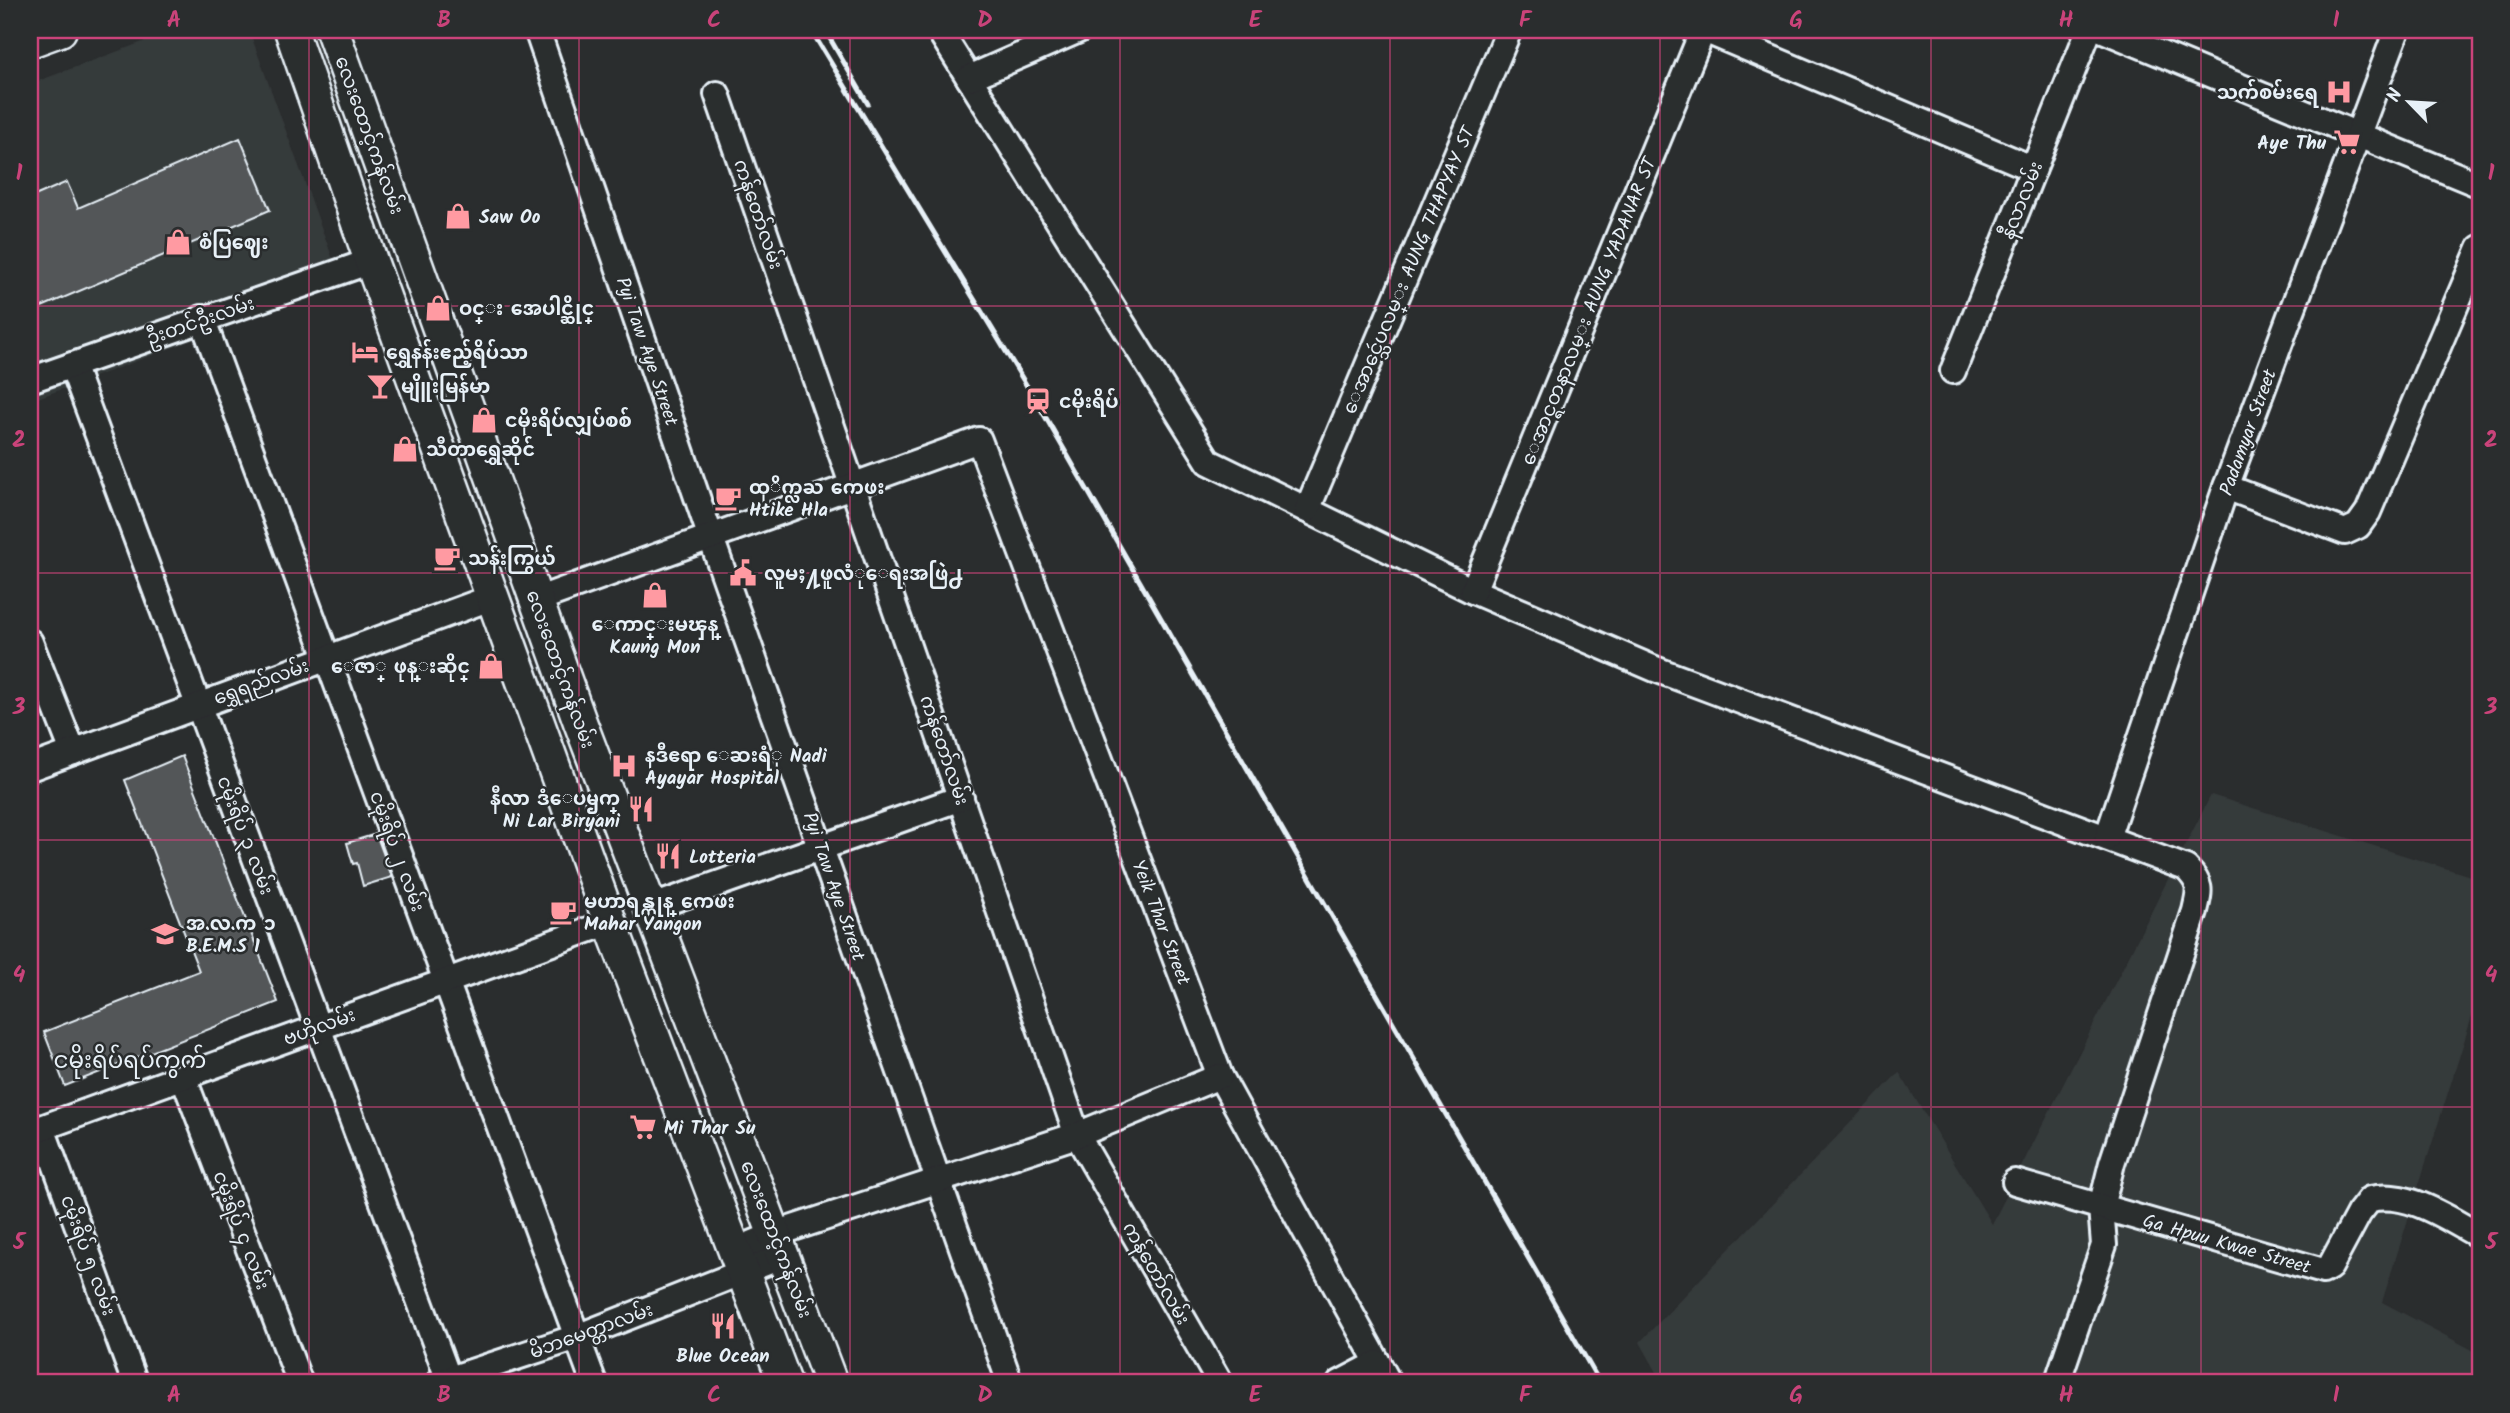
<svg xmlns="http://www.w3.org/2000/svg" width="2510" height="1413" font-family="Kalam,'Noto Sans Myanmar',sans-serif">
	<rect width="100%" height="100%" fill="#2a2d2e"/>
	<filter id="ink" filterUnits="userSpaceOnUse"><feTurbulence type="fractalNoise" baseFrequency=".0143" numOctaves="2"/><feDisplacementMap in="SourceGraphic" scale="14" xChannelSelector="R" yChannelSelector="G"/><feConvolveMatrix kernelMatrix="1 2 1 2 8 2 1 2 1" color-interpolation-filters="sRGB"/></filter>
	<g filter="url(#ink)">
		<g fill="#363a3b">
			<path d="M175,30H249L342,284L30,401V84Z"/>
			<path d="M2211,795L2480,879V991L2382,1302L2480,1354V1383H1663L1640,1342L1899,1072L1992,1224Z"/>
		</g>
		<g fill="#535759" stroke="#e8f1f8" stroke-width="2">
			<path d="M240,138L270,210L30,312V198L67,182L78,208Z"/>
			<path d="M182,756L278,1002L65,1086L44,1032L199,971L125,780Z"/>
			<path d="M376,834L392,877L363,886L357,863L353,864L347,843Z"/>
		</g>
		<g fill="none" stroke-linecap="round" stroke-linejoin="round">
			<g stroke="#e8f1f8" stroke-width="30">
				<g id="minor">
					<path d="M537,30L710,535L1010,1383"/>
					<path d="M939,30L1209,462L1473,591L1655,669L2186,868C2202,884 2200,890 2195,911L2112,1163L2101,1207L2104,1245L2057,1383"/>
					<path d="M1704,30L2034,169"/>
					<path d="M2103,30L2480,185"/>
					<path d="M969,78L1079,30"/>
					<path d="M717,94L1077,1135L1220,1383"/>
					<path d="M202,318L594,1383"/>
					<path d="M72,365L450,1383"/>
					<path d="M1953,371L2089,30"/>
					<path d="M30,380L371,261"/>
					<path d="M2226,487L2345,532L2358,526L2368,512L2480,248"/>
					<path d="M1307,510L1509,30"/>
					<path d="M1473,591L1703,30"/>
					<path d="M536,600L979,440L1220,1076L1389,1383"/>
					<path d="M30,642L73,752"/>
					<path d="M30,768L493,597"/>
					<path d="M2107,838L2226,487L2397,30"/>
					<path d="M650,908L961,798"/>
					<path d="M183,1076L300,1383"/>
					<path d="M42,1128L135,1383"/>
					<path d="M30,1132L610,922"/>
					<path d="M2015,1182L2323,1271L2330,1267L2359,1213L2370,1199C2410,1191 2446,1218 2480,1236"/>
					<path d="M734,1251L775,1234L1077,1135L1220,1076"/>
					<path d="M438,1383L577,1337L783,1256"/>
					<path d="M1340,1383L1378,1363"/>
				</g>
			</g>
			<g stroke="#e8f1f8" stroke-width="37">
				<g id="major">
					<path d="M291,30L371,261L610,922L785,1383"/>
					<path d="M332,30L580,722L831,1383"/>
					<path d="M30,41L60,30"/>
				</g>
			</g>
			<use href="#minor" stroke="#2a2d2e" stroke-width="24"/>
			<use href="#major" stroke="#2a2d2e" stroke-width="32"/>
			<g stroke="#e8f1f8" stroke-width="5">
				<path d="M811,30L1042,411L1600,1383"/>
				<path d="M825,30L868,104"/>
			</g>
		</g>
	</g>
	<path fill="none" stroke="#ca437a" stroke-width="2" stroke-opacity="0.55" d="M309,30V1383M579,30V1383M850,30V1383M1120,30V1383M1390,30V1383M1660,30V1383M1931,30V1383M2201,30V1383M30,306H2480M30,573H2480M30,840H2480M30,1107H2480"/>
	<defs>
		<g id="hospital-bare" transform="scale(2.1)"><path d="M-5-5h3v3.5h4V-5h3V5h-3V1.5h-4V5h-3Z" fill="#ff9aa2" stroke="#2a2d2e" stroke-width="2.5" paint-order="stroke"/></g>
		<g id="supermarket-bare" transform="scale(2.1)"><path d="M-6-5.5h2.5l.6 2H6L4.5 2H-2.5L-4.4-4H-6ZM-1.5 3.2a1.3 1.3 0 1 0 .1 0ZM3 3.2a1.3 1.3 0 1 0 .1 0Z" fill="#ff9aa2" stroke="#2a2d2e" stroke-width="2.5" paint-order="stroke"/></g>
		<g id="shop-bare" transform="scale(2.1)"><path d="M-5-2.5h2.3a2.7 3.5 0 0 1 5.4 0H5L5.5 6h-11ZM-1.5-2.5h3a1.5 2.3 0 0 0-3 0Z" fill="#ff9aa2" stroke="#2a2d2e" stroke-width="2.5" paint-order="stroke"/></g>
		<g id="hotel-bare" transform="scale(2.1)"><path d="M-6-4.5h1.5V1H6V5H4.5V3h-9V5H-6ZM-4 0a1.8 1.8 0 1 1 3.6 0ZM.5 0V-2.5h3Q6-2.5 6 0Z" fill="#ff9aa2" stroke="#2a2d2e" stroke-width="2.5" paint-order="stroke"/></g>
		<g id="bar-bare" transform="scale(2.1)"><path d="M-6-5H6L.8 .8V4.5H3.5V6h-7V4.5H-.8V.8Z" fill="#ff9aa2" stroke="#2a2d2e" stroke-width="2.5" paint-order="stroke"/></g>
		<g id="station-bare" transform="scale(2.1)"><path d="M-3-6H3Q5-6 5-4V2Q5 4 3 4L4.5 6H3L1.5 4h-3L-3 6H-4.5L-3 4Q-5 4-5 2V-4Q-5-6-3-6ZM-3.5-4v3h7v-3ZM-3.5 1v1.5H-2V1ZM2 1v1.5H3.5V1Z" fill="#ff9aa2" stroke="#2a2d2e" stroke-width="2.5" paint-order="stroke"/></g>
		<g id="cafe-bare" transform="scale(2.1)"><path d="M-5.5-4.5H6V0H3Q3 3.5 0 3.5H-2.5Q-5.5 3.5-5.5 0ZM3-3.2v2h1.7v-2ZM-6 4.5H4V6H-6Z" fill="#ff9aa2" stroke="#2a2d2e" stroke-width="2.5" paint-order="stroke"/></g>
		<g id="civic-bare" transform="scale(2.1)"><path d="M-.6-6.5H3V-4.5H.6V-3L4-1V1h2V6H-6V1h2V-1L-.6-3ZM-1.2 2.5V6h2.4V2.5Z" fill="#ff9aa2" stroke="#2a2d2e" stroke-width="2.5" paint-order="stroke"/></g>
		<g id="restaurant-bare" transform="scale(2.1)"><path d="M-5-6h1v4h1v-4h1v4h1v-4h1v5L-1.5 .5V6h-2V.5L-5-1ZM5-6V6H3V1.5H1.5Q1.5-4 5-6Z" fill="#ff9aa2" stroke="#2a2d2e" stroke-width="2.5" paint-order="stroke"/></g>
		<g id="school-bare" transform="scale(2.1)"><path d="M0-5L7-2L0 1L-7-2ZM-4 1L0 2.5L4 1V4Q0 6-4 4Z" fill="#ff9aa2" stroke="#2a2d2e" stroke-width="2.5" paint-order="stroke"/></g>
	</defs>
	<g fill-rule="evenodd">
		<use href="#hospital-bare" x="2339" y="92"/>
		<use href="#supermarket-bare" x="2347" y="142"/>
		<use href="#shop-bare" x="458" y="216"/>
		<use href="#shop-bare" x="178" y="242"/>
		<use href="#shop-bare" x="438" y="308"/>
		<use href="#hotel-bare" x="365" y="352"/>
		<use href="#bar-bare" x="380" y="386"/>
		<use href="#station-bare" x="1038" y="401"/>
		<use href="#shop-bare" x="484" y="420"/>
		<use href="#shop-bare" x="405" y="449"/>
		<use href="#cafe-bare" x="728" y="498"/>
		<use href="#cafe-bare" x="447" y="558"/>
		<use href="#civic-bare" x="743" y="573"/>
		<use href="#shop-bare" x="655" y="595"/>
		<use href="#shop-bare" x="491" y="666"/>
		<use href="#hospital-bare" x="624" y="766"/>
		<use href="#restaurant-bare" x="641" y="809"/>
		<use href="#restaurant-bare" x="668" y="856"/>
		<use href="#cafe-bare" x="563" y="912"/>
		<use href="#school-bare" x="165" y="934"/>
		<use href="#supermarket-bare" x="643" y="1127"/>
		<use href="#restaurant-bare" x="723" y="1326"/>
	</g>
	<g text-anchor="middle" stroke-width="5" stroke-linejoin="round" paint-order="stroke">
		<g font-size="19" font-weight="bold" fill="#e8f1f8" stroke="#2a2d2e" text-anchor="start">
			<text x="2318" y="99" text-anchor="end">သက်စမ်းရေ</text>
			<text x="2326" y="149" text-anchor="end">Aye Thu</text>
			<text x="479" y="223">Saw Oo</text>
			<text x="199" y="249">စံပြဈေး</text>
			<text x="459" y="315">ဝင္း အေပါင္ဆိုင္</text>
			<text x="386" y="359">ရွှေနန်းဧည့်ရိပ်သာ</text>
			<text x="401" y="393">မျိူးမြန်မာ</text>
			<text x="1059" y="408">ငမိုးရိပ်</text>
			<text x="505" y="427">ငမိုးရိပ်လျှပ်စစ်</text>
			<text x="426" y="456">သီတာရွှေဆိုင်</text>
			<text x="749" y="494">ထုိက္လႀ ကေဖး<tspan x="749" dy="22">Htike Hla</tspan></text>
			<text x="468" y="565">သန်းကြွယ်</text>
			<text x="764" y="580">လူမႈ႔ဖူလံုေရးအဖြဲ႕</text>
			<text x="655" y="631" text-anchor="middle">ေကာင္းမၾန္<tspan x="655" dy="22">Kaung Mon</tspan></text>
			<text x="470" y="673" text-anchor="end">ေဇာ္ ဖုန္းဆိုင္</text>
			<text x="645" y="762">နဒီဧရာ ေဆးရံု Nadi<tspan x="645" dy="22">Ayayar Hospital</tspan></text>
			<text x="620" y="805" text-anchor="end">နီလာ ဒံေပၝက္<tspan x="620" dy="22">Ni Lar Biryani</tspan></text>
			<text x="689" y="863">Lotteria</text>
			<text x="584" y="908">မဟာရန္ကုန္ ကေဖး<tspan x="584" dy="22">Mahar Yangon</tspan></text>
			<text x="186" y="930">အ.လ.က ၁<tspan x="186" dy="22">B.E.M.S 1</tspan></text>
			<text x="664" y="1134">Mi Thar Su</text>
			<text x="723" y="1362" text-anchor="middle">Blue Ocean</text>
		</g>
		<g font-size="19" fill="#e8f1f8" stroke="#2a2d2e">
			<text transform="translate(370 135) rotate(70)" y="7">လေးထောင့်ကန်လမ်း</text>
			<text transform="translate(2021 200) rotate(-68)" y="7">နီလာလမ်း</text>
			<text transform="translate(759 214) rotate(71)" y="7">ကန်တော်လမ်း</text>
			<text transform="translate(1408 270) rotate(-67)" y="7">ေအာင္သေဴပလမ္း AUNG THAPYAY ST</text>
			<text transform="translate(1588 311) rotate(-68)" y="7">ေအာင္ရတနာလမ္း AUNG YADANAR ST</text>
			<text transform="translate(200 320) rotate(-19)" y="7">ဦးတင်ဦးလမ်း</text>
			<text transform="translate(648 351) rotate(71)" y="7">Pyi Taw Aye Street</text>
			<text transform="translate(2247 432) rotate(-70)" y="7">Padamyar Street</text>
			<text transform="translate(561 669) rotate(70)" y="7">လေးထောင့်ကန်လမ်း</text>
			<text transform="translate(261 681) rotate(-20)" y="7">ရွှေရည်လမ်း</text>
			<text transform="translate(945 750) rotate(71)" y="7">ကန်တော်လမ်း</text>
			<text transform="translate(246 835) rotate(69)" y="7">ငမိုးရိပ် ၃ လမ်း</text>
			<text transform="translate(398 851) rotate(70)" y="7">ငမိုးရိပ် ၂ လမ်း</text>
			<text transform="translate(835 886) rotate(71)" y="7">Pyi Taw Aye Street</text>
			<text transform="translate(1162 922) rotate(69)" y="7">Yeik Thar Street</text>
			<text transform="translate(319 1026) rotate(-20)" y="7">ဗဟိုလမ်း</text>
			<text transform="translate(242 1230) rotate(69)" y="7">ငမိုးရိပ် ၄ လမ်း</text>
			<text transform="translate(777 1239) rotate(69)" y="7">လေးထောင့်ကန်လမ်း</text>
			<text transform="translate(2227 1243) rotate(16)" y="7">Ga Hpuu Kwae Street</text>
			<text transform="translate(89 1255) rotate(70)" y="7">ငမိုးရိပ် ၅ လမ်း</text>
			<text transform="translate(1157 1273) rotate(60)" y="7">ကန်တော်လမ်း</text>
			<text transform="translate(591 1330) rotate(-20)" y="7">မိဘမေတ္တာလမ်း</text>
		</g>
		<g font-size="23" fill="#e8f1f8" stroke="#2a2d2e">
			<text x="130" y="1068">ငမိုးရိပ်ရပ်ကွက်</text>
		</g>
	</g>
	<rect width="2510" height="1413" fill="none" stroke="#2a2d2e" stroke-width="77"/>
	<g transform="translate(2409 102) rotate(295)" stroke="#2a2d2e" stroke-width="5" paint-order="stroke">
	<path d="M0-5L12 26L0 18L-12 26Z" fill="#e8f1f8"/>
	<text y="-10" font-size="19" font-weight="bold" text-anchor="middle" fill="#e8f1f8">N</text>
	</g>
	<rect x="38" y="38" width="2434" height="1336" fill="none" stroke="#ca437a" stroke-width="2.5"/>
	<g font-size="23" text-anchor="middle" font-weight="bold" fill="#ca437a">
		<text x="174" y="27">A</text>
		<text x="444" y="27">B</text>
		<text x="714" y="27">C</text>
		<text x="985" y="27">D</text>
		<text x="1255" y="27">E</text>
		<text x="1525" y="27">F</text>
		<text x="1796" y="27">G</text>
		<text x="2066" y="27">H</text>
		<text x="2336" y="27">I</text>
		<text x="19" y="180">1</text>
		<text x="2491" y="180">1</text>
		<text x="19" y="447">2</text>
		<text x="2491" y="447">2</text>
		<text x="19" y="714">3</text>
		<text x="2491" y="714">3</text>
		<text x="19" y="982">4</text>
		<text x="2491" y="982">4</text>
		<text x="19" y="1249">5</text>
		<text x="2491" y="1249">5</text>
		<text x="174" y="1402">A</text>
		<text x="444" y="1402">B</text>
		<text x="714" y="1402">C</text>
		<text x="985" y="1402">D</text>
		<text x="1255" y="1402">E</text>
		<text x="1525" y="1402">F</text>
		<text x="1796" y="1402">G</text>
		<text x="2066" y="1402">H</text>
		<text x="2336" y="1402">I</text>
	</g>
</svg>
